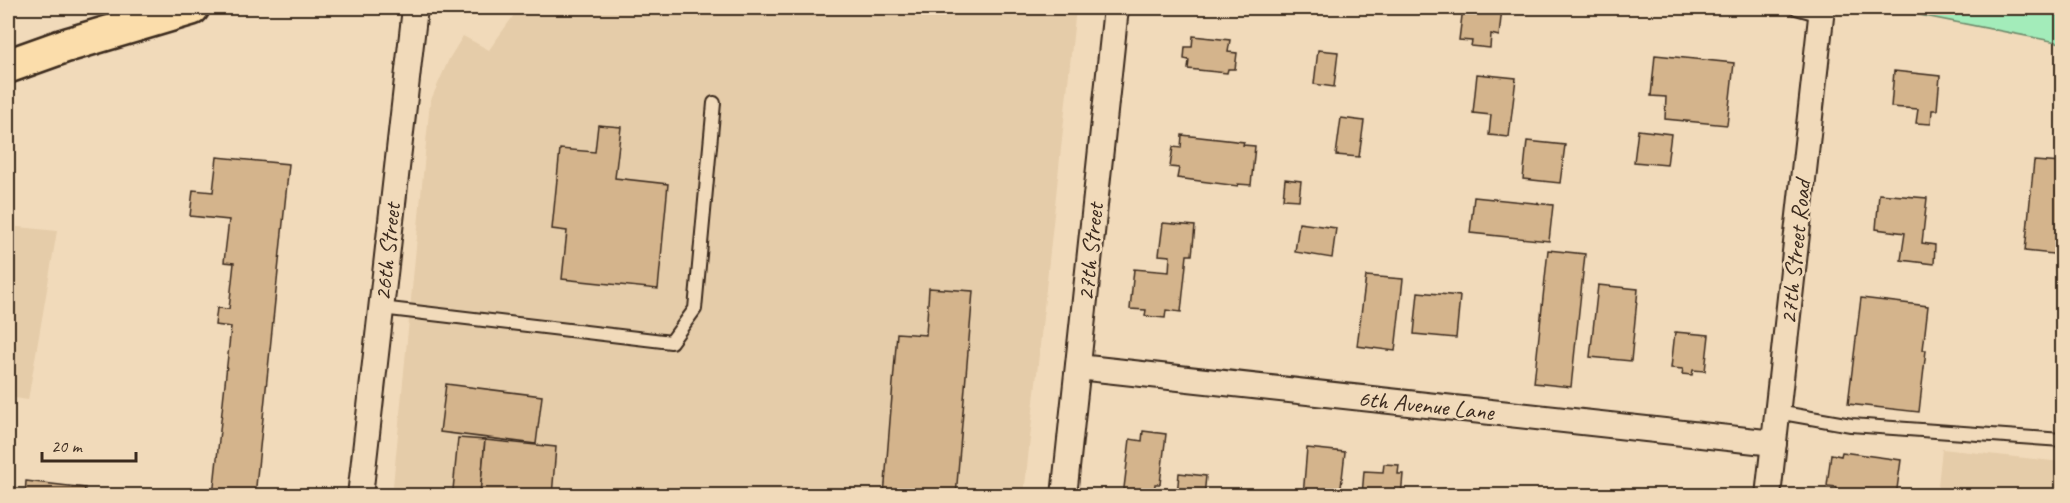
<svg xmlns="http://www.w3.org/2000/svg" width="2070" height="503" font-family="Caveat,sans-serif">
	<rect width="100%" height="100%" fill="#f1daba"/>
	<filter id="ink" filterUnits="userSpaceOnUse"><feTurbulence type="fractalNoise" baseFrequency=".0167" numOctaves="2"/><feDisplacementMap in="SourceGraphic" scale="12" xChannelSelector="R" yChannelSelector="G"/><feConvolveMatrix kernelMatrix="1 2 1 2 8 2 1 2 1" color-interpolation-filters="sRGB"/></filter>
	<g filter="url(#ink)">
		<g fill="#e5cca9">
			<path d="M519,8H1076L1024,495L392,496L430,102L449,59L463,36L489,50Z"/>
			<path d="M8,219L9,226L57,231L28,400L8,397Z"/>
			<path d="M1942,449L2062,462V495H1937Z"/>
		</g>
		<path fill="#a3ecba" stroke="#6f8b6c" stroke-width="1.5" d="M1884,8H2062V43Z"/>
		<g fill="#d4b48c" stroke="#3b2a1e" stroke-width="1.5">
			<path d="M1463,8H1502L1499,36L1491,34L1490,48L1471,46L1472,41L1459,40Z"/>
			<path d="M1193,36L1230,40L1228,52L1237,53L1235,69H1228L1227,73L1188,69L1189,60L1184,59L1185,47H1192Z"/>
			<path d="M1318,50L1338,52L1334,87L1314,84Z"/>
			<path d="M1655,55L1734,63L1727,125L1665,119L1666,97L1651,96Z"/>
			<path d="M1894,71L1940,76L1937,110H1932L1931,124L1916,123L1918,109L1891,107Z"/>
			<path d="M1477,74L1516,78L1509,137L1489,135L1491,115L1473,113Z"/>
			<path d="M1341,118L1364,121L1359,157L1336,155Z"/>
			<path d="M598,125L621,127L615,178L668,184L658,289L562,279L567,231L552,229L560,149L595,152Z"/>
			<path d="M1638,130L1671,134L1667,165L1634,162Z"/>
			<path d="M1182,135L1244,142L1243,145L1255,146L1251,185L1238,184V186L1177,178L1179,168L1170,167L1173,147L1181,148Z"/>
			<path d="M1527,141L1565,145L1560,183L1523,179Z"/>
			<path d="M217,157L289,164L255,496H213L231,327L215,325L217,308L229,309L234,263L224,262L229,220L190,216L193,190L213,192Z"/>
			<path d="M2034,161L2062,163V255L2025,251Z"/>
			<path d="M1285,179L1301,181L1299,200L1283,199Z"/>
			<path d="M1879,194L1927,198L1922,243L1935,245L1934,264L1901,260L1905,233L1876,229Z"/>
			<path d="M1474,197L1553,205L1549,241L1470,233Z"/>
			<path d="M1163,223L1195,226L1192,255H1187L1181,312L1166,310L1165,318L1145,316L1146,310L1130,309L1134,269L1169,272L1170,256L1159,255Z"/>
			<path d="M1299,223L1336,228L1332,258L1295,252Z"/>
			<path d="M1548,250L1585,254L1571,387L1534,383Z"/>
			<path d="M1366,276L1403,279L1395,351L1357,346Z"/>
			<path d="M1598,285L1638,289L1631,361L1590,357Z"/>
			<path d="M929,288L973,291L956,496H884L897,333L926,335Z"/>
			<path d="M1418,292L1460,296L1456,338L1414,334Z"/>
			<path d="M1861,298L1928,306L1923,350H1926L1919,412L1848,404Z"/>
			<path d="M1675,332L1709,335L1705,371L1693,370L1692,375L1682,374L1683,369L1671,368Z"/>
			<path d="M446,384L542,396L536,444L440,432Z"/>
			<path d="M1143,431L1166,434L1160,484H1155L1154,496H1123L1130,439L1142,441Z"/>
			<path d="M458,438L485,440L480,494L453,490Z"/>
			<path d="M485,440L556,447L552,496L480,494Z"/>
			<path d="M1307,448L1345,452L1340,496H1303Z"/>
			<path d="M1842,452L1901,460L1896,496H1857V493L1837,490V487L1827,486L1831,454L1841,456Z"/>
			<path d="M1384,464L1399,465L1398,474H1403L1401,496H1362L1364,471L1383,472Z"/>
			<path d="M1179,473L1206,476L1204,496H1177Z"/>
			<path d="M26,481L85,488L84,496H25Z"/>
		</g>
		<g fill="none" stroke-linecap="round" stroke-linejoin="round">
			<g stroke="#3b2a1e" stroke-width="16">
				<g id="lane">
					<path d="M1796,8L1821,15"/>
					<path d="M381,308L671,342L695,309L714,103"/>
					<path d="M1777,412L1851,425L2062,440"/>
				</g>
			</g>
			<g stroke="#3b2a1e" stroke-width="28">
				<g id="street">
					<path d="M1078,367L1774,443"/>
					<path d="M360,496L415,8"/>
					<path d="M1064,496L1116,8"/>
					<path d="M1768,496L1822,8"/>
				</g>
			</g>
			<g stroke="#3b2a1e" stroke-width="38">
				<path id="primary" d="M8,66L64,46L192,8"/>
			</g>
			<use href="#lane" stroke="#f1daba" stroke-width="12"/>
			<use href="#street" stroke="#f1daba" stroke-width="24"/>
			<use href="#primary" stroke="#fbddab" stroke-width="33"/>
		</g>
	</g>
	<g text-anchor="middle" stroke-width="5" stroke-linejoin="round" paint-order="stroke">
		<g font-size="24" fill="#3b2a1e" stroke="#f1daba">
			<text transform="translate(387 252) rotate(-84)" y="8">26th Street</text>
			<text transform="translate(1090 252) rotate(-84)" y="8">27th Street</text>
			<text transform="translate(1795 252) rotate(-84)" y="8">27th Street Road</text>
			<text transform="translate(1426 405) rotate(6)" y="8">6th Avenue Lane</text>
		</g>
	</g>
	<rect width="2070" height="503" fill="none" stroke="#f1daba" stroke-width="30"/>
	<rect x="15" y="15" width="2040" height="473" fill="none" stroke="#3b2a1e" stroke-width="2" filter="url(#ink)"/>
	<path d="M42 452v9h94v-9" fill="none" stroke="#3b2a1e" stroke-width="3"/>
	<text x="51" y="452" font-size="18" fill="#3b2a1e" stroke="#f1daba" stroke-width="4.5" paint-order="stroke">20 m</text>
</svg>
